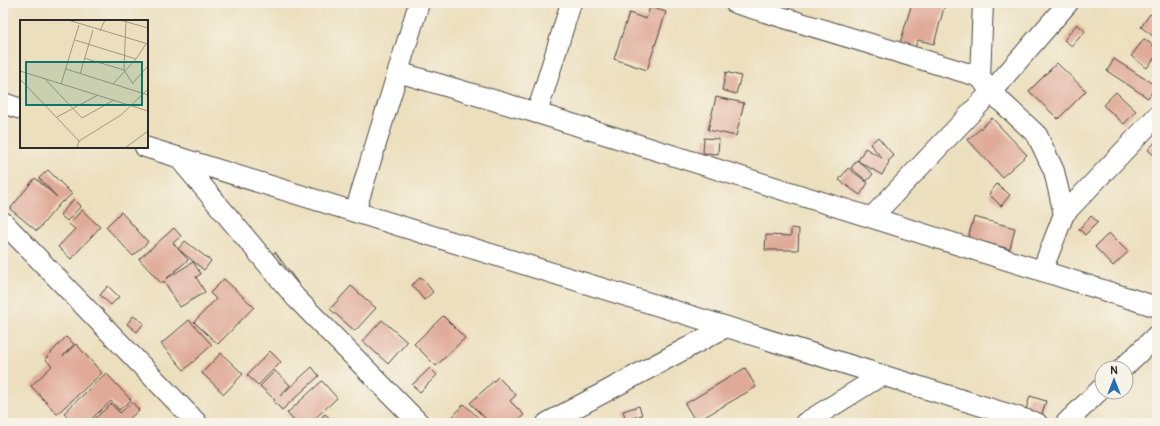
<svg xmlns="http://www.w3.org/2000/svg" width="1160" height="426" font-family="Pangolin,sans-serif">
	<rect width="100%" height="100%" fill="#f7f3e8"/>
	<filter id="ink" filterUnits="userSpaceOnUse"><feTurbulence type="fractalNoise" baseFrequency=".025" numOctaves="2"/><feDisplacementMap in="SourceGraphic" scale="8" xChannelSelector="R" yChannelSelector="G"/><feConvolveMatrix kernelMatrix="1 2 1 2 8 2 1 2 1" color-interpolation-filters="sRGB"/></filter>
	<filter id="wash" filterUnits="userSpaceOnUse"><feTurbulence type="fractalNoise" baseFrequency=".012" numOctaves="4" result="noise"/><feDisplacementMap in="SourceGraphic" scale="16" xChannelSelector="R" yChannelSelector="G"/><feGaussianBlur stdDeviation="0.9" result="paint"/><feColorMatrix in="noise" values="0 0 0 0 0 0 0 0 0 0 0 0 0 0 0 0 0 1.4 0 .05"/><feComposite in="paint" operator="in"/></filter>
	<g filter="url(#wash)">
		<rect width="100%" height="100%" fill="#ecdfbd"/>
		<g id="blocks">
			<g fill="#e0aa99">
				<path d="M912,3H940L945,4L934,44L918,40L915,47L900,43Z"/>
				<path d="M650,7L666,12L647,70L614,59L629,13L646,19Z"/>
				<path d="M1150,14L1157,19V39L1141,27Z"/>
				<path d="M1077,24L1085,31L1072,46L1064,40Z"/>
				<path d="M1144,39L1157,48V54L1147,68L1131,56Z"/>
				<path d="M1114,59L1156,86L1148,98L1107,71Z"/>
				<path d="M1057,63L1086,91L1058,119L1029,91Z"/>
				<path d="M726,72L741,76L736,94L722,90Z"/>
				<path d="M1116,92L1136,111L1124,124L1103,105Z"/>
				<path d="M716,97L744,103L736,136L708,130Z"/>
				<path d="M992,118L1027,155L1002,177L968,140Z"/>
				<path d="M878,137L894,156L888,161L889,162L882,175L858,161L865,148L882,158L870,144Z"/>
				<path d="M704,138L719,139L718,154L703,153Z"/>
				<path d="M1157,140V158L1148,150Z"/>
				<path d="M857,160L873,174L867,181L851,168Z"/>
				<path d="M848,168L868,183L860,195L839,180Z"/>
				<path d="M48,170L72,194L63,202L62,201L37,231L10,209L35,178L57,197L39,178Z"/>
				<path d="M997,184L1010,195L1001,206L989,194Z"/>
				<path d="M74,199L81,206L67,221L60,215Z"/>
				<path d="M82,210L100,227L71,259L58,247L75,229L69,224Z"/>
				<path d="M121,212L148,242L133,256L106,227Z"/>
				<path d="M1091,216L1098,222L1085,235L1079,229Z"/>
				<path d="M974,217L1015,228L1010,249L968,238Z"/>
				<path d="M174,228L181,236L173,243L188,260L166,279L193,262L201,274L196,277L205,292L180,307L164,281L161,283L139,259Z"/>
				<path d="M791,228L799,229L798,250H765L766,235L791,236Z"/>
				<path d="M1109,233L1128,252L1113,266L1095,247Z"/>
				<path d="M185,241L211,261L204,270L178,249Z"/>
				<path d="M275,252L298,283L287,292L263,260Z"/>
				<path d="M421,277L433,292L424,300L412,285Z"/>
				<path d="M224,279L254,307L218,344L194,322L216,299L210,293Z"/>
				<path d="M108,286L119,297L111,305L100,295Z"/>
				<path d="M351,286L376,308L355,331L330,309Z"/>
				<path d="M133,316L144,323L137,332L127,324Z"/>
				<path d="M443,316L465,338L436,366L414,344Z"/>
				<path d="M189,320L212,345L184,370L161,344Z"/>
				<path d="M382,320L407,342L388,364L363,341Z"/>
				<path d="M66,337L74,344L63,356L76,344L102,373L57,414L31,386L52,366L45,359Z"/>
				<path d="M270,351L281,362L258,385L247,375Z"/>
				<path d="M221,353L243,374L224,394L202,373Z"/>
				<path d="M312,367L319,376L282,410L274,402L275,400L260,386L275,371L290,385L280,396Z"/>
				<path d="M430,368L437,375L420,392L412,385Z"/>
				<path d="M745,368L756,387L696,422L685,404Z"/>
				<path d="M106,373L131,400L119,410L111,401L87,423H73L64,413Z"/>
				<path d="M498,377L516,395L510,401L524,415L515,423H490L470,403Z"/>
				<path d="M322,381L337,398L310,423H296L287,413Z"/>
				<path d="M1030,396L1046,401L1042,414L1026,409Z"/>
				<path d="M132,402L139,410L125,423H90L111,404L120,413Z"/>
				<path d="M464,404L484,423H447Z"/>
				<path d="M639,406L642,415L626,420L623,411Z"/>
				<path d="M325,414L335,423H316Z"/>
			</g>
		</g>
	</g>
	<g filter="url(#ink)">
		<use href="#blocks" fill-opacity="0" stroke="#484641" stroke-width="1"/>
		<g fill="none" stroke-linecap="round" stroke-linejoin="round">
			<g stroke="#484641" stroke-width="22">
				<g id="minor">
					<path d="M735,3L980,77"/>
					<path d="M983,3L980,77L991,92L1037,135L1054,171L1064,214"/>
					<path d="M398,72L537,113L1157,307"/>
					<path d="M3,103L21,109"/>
					<path d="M537,113L571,3"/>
					<path d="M145,147L1037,423"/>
					<path d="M178,157L296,298L419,423"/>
					<path d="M355,212L419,3"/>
					<path d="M872,217L991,92L1068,3"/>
					<path d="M3,222L197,423"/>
					<path d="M1042,271L1064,214L1157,116"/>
					<path d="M1123,368L1157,335"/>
					<path d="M547,423L726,327"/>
					<path d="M805,423L882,375"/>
					<path d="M1066,423L1102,388"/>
				</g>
			</g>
			<use href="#minor" stroke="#fff" stroke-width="20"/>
		</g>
	</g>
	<g transform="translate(20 20)">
		<rect width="128" height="128" fill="#ecdfbd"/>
		<path fill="none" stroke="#9f9783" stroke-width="1" d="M48,0L128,24M100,0L128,8M106,0L104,50L113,64M80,11L85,0M55,20L116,39L126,24M64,38L104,50M46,49L128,75M0,51L128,91M60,54L73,10M24,58L62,98L94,80M0,59L59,121M41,64L59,5M93,64L116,39M112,64L128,46M37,97L78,75M57,128L59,121L101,95L128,69M105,128L128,111"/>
		<path fill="#0f766e" fill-opacity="0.15" stroke="#0f766e" stroke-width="2" d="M6,42H122V85H6Z"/>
		<rect width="128" height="128" fill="none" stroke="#2b2b2b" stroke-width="2"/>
	</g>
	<rect width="1160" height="426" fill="none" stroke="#f7f3e8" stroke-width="16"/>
	<g transform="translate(1114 380)"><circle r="19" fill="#f7f3e8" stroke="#a5a39c"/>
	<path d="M0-3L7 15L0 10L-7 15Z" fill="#1f6fb2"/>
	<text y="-6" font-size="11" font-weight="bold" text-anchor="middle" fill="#2b2b2b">N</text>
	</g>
</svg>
